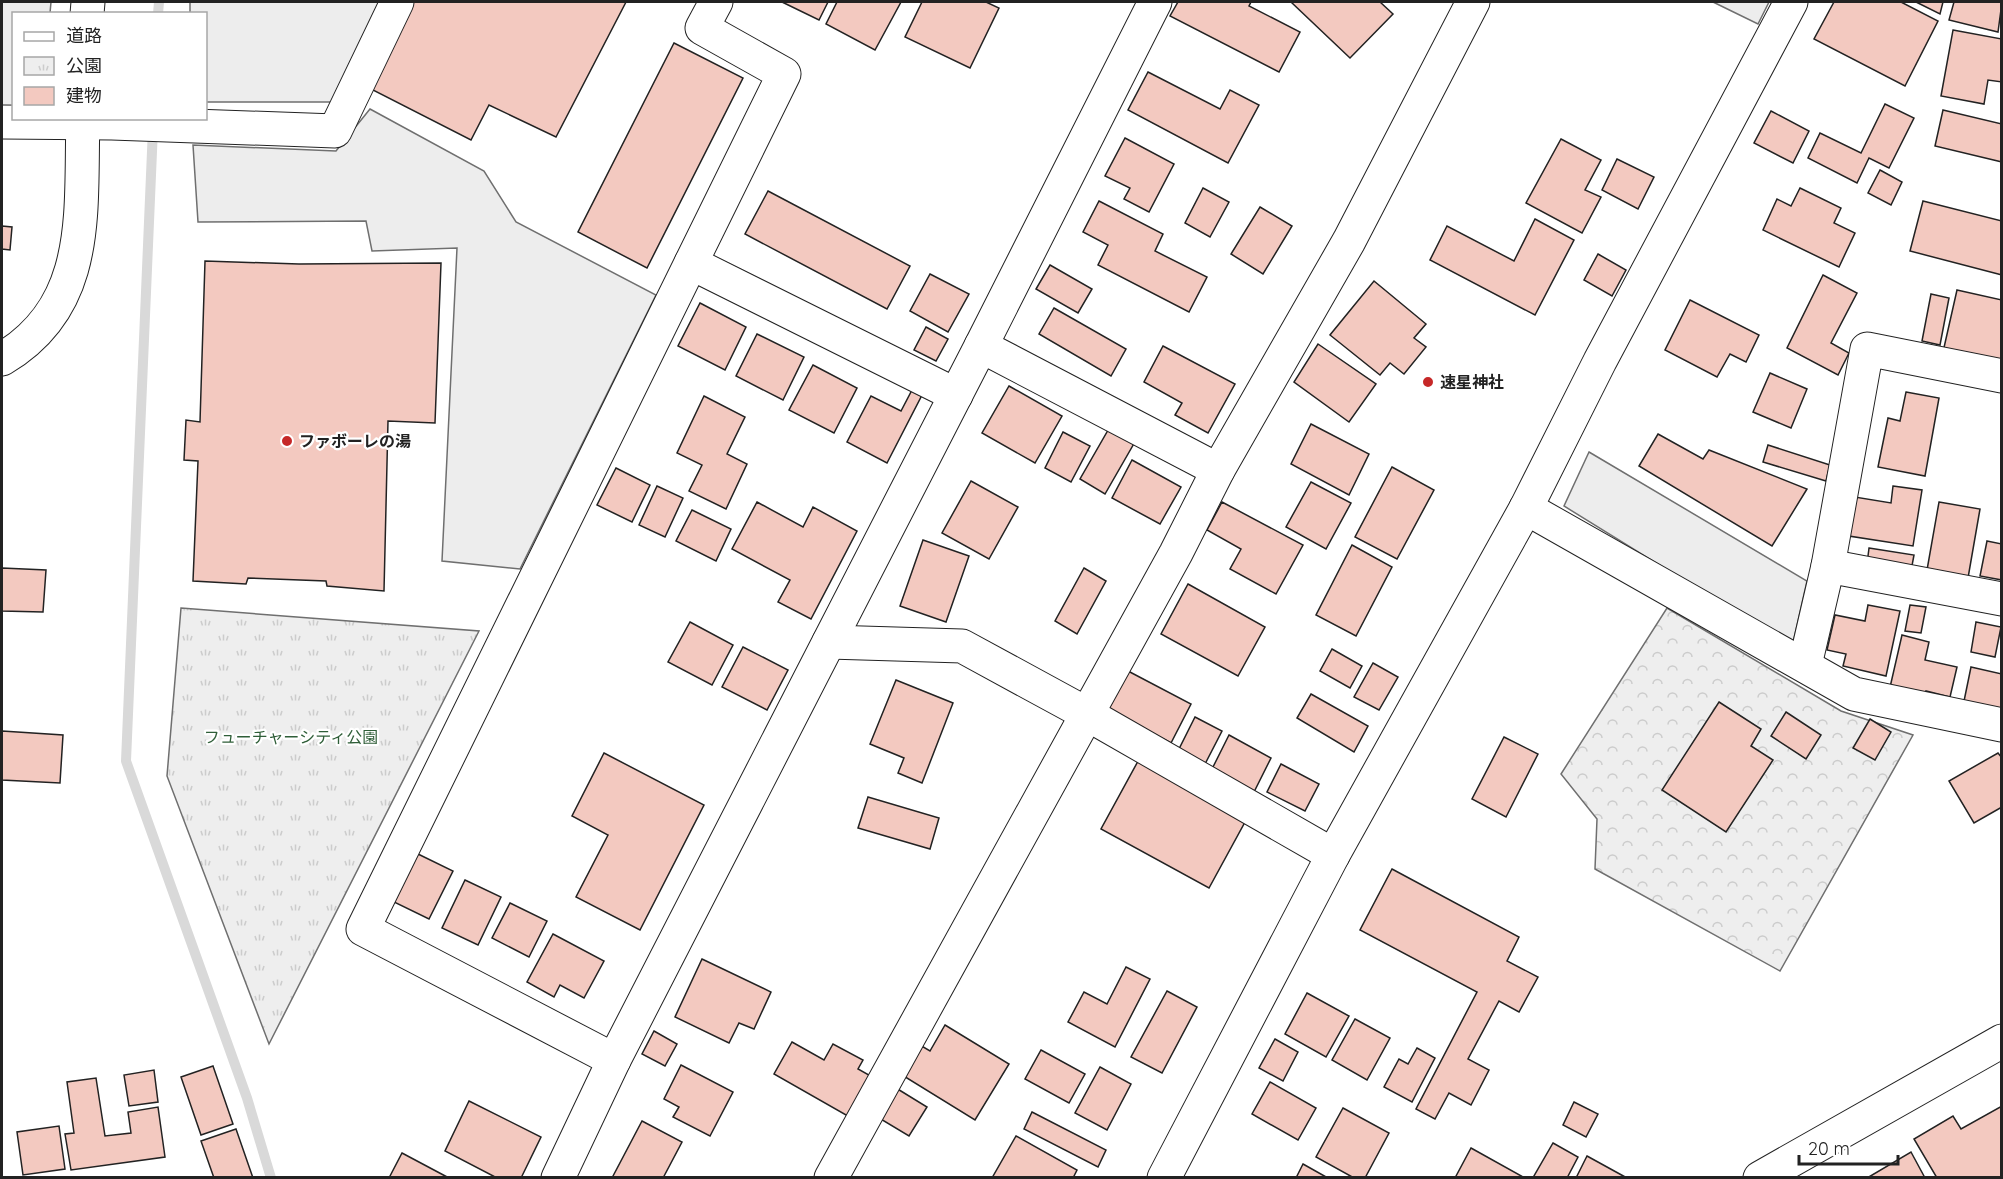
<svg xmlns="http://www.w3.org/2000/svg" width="2003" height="1179" font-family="Quicksand,'Noto Sans JP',sans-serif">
	<defs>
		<pattern id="forest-crowns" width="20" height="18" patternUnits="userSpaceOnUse" patternTransform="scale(1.5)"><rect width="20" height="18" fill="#eee"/><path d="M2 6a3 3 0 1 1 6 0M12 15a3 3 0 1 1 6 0" fill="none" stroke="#ccc"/></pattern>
		<pattern id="park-tufts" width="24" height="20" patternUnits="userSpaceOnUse" patternTransform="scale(1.5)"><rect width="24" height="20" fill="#eee"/><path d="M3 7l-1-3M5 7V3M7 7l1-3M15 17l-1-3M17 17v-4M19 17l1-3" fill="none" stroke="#ccc"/></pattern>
	</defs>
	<rect width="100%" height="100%" fill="#fff"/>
	<path fill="url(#forest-crowns)" stroke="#6f6f6f" stroke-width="1.5" d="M1667,608L1841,711L1913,735L1780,971L1595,869L1597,819L1561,774Z"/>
	<path fill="url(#park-tufts)" stroke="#6f6f6f" stroke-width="1.5" d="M181,608L479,631L269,1044L167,776Z"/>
	<g fill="#ededed" stroke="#6f6f6f" stroke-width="1.5">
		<path d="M2,2H51L50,13L14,14V118L2,137Z"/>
		<path d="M190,2H389L340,102H206V14H190Z"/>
		<path d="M1713,2H1769L1758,24Z"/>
		<path d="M370,109L484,171L516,222L656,295L520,569L442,561L457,248L372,251L366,221L198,222L193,145L336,151Z"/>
		<path d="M1589,452L1807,581L1792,647L1564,506Z"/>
	</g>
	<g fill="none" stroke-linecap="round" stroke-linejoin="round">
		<g stroke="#d9d9d9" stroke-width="10">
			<path d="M158,14L159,2"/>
			<path d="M153,128L126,761L247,1098L271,1178"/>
		</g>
	</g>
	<g fill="#f3c9c0" stroke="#222" stroke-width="1.5">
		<path d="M411,2H626L556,137L489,105L471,140L367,87Z"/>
		<path d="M782,2H828L819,20Z"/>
		<path d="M837,2H901L875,50L826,24Z"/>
		<path d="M922,2H986L999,8L970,68L905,37Z"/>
		<path d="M1178,2H1251L1249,6L1300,32L1279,72L1170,16Z"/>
		<path d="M1291,2H1380L1393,14L1350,58Z"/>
		<path d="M1834,2H1901L1938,21L1905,86L1814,39Z"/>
		<path d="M1916,2H1943L1940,14Z"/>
		<path d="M1954,2H2002L1998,32L1949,20Z"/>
		<path d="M1953,30L2002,39V82L1988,80L1984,104L1941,96Z"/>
		<path d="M674,43L743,78L647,268L578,232Z"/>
		<path d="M1148,72L1220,109L1230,90L1259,105L1228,163L1128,110Z"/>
		<path d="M1885,104L1914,118L1889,168L1869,158L1857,183L1808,158L1820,133L1861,153Z"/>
		<path d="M1943,110L2002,124V162L1935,146Z"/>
		<path d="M1771,111L1809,131L1793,163L1754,143Z"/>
		<path d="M1125,138L1174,164L1149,212L1124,199L1130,188L1105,176Z"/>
		<path d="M1561,139L1601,160L1585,190L1601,197L1582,233L1526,203Z"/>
		<path d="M1617,159L1654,177L1638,209L1602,190Z"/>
		<path d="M1880,170L1902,182L1891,205L1868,193Z"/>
		<path d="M1203,188L1229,202L1210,237L1185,223Z"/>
		<path d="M1800,188L1841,208L1834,223L1855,233L1839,267L1763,230L1777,199L1791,206Z"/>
		<path d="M768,191L910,266L887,309L745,234Z"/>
		<path d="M1099,201L1163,234L1155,251L1207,277L1189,312L1098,265L1108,245L1083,232Z"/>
		<path d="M1923,201L2002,221V275L1910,251Z"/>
		<path d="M1260,207L1292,226L1263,274L1231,254Z"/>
		<path d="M1535,219L1574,240L1535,315L1430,260L1447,226L1514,261Z"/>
		<path d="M2,226L12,227L10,250L2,249Z"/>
		<path d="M1598,254L1626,270L1612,296L1584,280Z"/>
		<path d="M205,261L299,264L441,263L435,423L388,421L384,591L327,586L326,581L248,578L246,584L193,581L198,461L184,460L186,420L200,422Z"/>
		<path d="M1050,265L1092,289L1078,313L1036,289Z"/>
		<path d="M930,274L969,294L948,332L910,311Z"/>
		<path d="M1823,275L1857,293L1831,343L1849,353L1838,375L1787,348Z"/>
		<path d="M1374,281L1426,324L1414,338L1426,347L1404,374L1390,363L1380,375L1330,335Z"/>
		<path d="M1957,290L2002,300V365L1943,352Z"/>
		<path d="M1931,294L1949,298L1940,345L1922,341Z"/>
		<path d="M1690,300L1759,335L1746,362L1730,354L1717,377L1665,350Z"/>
		<path d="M700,303L746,327L725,370L678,346Z"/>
		<path d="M1054,308L1126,349L1111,376L1039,334Z"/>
		<path d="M926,327L948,339L936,361L914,350Z"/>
		<path d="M757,334L804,357L783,400L736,376Z"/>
		<path d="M1318,344L1376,384L1349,422L1294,382Z"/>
		<path d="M1163,346L1235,384L1208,433L1175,415L1182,403L1144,382Z"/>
		<path d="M813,365L857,388L834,433L789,410Z"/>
		<path d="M1770,373L1807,389L1791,428L1753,412Z"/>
		<path d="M1009,386L1062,416L1035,463L982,433Z"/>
		<path d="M912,390L922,395L887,463L847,442L871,396L901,411Z"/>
		<path d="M1906,392L1939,398L1925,476L1878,467L1888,418L1900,421Z"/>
		<path d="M704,396L745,417L727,454L747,464L726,509L689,491L702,465L677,453Z"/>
		<path d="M1311,424L1369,454L1349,495L1291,464Z"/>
		<path d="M1111,425L1136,440L1105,494L1080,479Z"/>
		<path d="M1063,432L1090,446L1071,482L1045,468Z"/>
		<path d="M1658,434L1703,459L1709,450L1807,489L1772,546L1639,466Z"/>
		<path d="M1768,445L1830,465L1826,481L1763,462Z"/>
		<path d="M1132,460L1181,487L1160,524L1112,498Z"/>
		<path d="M1392,467L1434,490L1397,559L1355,537Z"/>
		<path d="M616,468L650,485L632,522L597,505Z"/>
		<path d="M971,481L1018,507L989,559L942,533Z"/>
		<path d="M1311,482L1351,503L1326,549L1286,527Z"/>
		<path d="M657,486L683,498L665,537L639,525Z"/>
		<path d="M1893,486L1922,490L1913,546L1849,536L1855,497L1891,503Z"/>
		<path d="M757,502L803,527L813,507L857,531L811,619L778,602L790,580L732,549Z"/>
		<path d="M1222,502L1303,545L1276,594L1230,569L1241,549L1207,530Z"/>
		<path d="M1939,502L1980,509L1968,578L1927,570Z"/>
		<path d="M692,510L731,529L716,561L676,541Z"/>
		<path d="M923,540L969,556L946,622L900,606Z"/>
		<path d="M1987,541L2002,544V580L1980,576Z"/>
		<path d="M1352,545L1392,567L1356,636L1316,615Z"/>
		<path d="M1869,548L1914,555L1911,571L1867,564Z"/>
		<path d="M2,568L46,570L43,612L2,611Z"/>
		<path d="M1084,568L1106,581L1077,634L1055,621Z"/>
		<path d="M1188,584L1265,627L1238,676L1161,634Z"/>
		<path d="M1868,605L1900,611L1886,676L1843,666L1846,654L1827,650L1835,615L1865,621Z"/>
		<path d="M1910,605L1926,607L1921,633L1905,631Z"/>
		<path d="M690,622L733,645L712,685L668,662Z"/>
		<path d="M1976,622L2001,627L1995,657L1971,652Z"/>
		<path d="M1902,635L1929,642L1925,660L1957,667L1950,697L1926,691L1923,705L1888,696Z"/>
		<path d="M743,647L788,670L767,710L722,687Z"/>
		<path d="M1332,649L1362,666L1350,688L1320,671Z"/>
		<path d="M1373,663L1398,677L1379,710L1354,697Z"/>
		<path d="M1971,667L2002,674V715L1963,706Z"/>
		<path d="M1128,671L1191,704L1171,743L1108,710Z"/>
		<path d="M896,680L953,703L922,783L898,773L904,758L870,744Z"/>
		<path d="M1311,694L1368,726L1354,752L1297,718Z"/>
		<path d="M1719,702L1761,729L1751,746L1773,760L1726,832L1662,790Z"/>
		<path d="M1786,712L1821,735L1806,759L1771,736Z"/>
		<path d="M1195,717L1222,731L1205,764L1178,751Z"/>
		<path d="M1870,719L1891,732L1875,760L1853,748Z"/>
		<path d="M2,731L63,735L60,783L2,780Z"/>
		<path d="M1229,735L1271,758L1254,792L1212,769Z"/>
		<path d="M1504,737L1538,754L1506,817L1472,799Z"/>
		<path d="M1143,752L1251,811L1209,888L1101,829Z"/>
		<path d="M604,753L704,805L640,930L576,897L608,835L572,816Z"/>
		<path d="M1998,753L2002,758V807L1974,823L1949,781Z"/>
		<path d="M1281,764L1319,784L1305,811L1267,792Z"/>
		<path d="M868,797L939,818L930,849L858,828Z"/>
		<path d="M418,854L453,871L429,919L394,902Z"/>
		<path d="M1392,869L1519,937L1507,961L1538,977L1519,1012L1499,1001L1468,1059L1489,1070L1471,1105L1449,1093L1435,1119L1416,1109L1477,992L1360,930Z"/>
		<path d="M465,880L501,897L478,945L442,928Z"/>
		<path d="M510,903L547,921L529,957L492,938Z"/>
		<path d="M553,934L604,961L584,998L560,985L554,997L527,982Z"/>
		<path d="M702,959L771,992L754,1029L739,1023L729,1043L675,1017Z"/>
		<path d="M1126,967L1150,979L1115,1047L1068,1022L1084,992L1107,1004Z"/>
		<path d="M1167,991L1197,1007L1162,1073L1131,1057Z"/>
		<path d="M1307,993L1349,1016L1326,1057L1285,1034Z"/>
		<path d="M1355,1019L1390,1038L1367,1080L1332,1060Z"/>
		<path d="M945,1025L1009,1064L975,1120L902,1075L920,1045L930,1051Z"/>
		<path d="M654,1031L677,1044L665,1066L642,1054Z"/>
		<path d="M1275,1039L1298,1052L1283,1081L1259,1068Z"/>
		<path d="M792,1042L824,1060L833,1044L863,1060L858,1069L876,1079L853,1119L774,1074Z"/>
		<path d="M1417,1048L1435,1058L1412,1102L1384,1087L1399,1059L1408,1064Z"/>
		<path d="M1041,1050L1085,1074L1069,1103L1025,1079Z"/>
		<path d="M681,1065L733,1092L710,1136L673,1117L679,1107L664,1099Z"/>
		<path d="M213,1066L233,1124L201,1135L181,1077Z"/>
		<path d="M1100,1067L1131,1084L1107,1130L1075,1113Z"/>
		<path d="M154,1070L158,1102L129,1106L124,1075Z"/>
		<path d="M96,1078L105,1136L131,1133L128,1112L158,1107L165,1157L71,1170L65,1134L74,1133L67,1082Z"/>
		<path d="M1270,1082L1316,1108L1298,1140L1252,1114Z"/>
		<path d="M896,1088L927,1107L909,1136L879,1118Z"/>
		<path d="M469,1101L541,1137L521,1178H497L445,1151Z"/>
		<path d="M1574,1102L1598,1114L1586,1137L1563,1125Z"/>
		<path d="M2002,1106V1178H1937L1914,1139L1953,1116L1961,1129Z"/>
		<path d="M1343,1108L1389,1133L1365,1178H1354L1316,1157Z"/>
		<path d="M1032,1112L1106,1150L1098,1167L1024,1129Z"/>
		<path d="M642,1121L682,1142L663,1178H612Z"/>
		<path d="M59,1126L65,1169L23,1175L17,1132Z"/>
		<path d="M236,1129L253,1178H214L201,1141Z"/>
		<path d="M1016,1136L1077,1170L1073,1178H992Z"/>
		<path d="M1553,1143L1578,1157L1567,1178H1536L1534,1176Z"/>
		<path d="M1471,1148L1525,1178H1455Z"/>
		<path d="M1911,1152L1925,1178H1867Z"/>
		<path d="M402,1153L449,1178H389Z"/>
		<path d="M1587,1156L1627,1178H1576Z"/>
		<path d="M1303,1164L1328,1178H1296Z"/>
	</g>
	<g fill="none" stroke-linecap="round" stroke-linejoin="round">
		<g stroke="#222" stroke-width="35">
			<g id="minor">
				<path d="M87,14L88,2"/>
				<path d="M2,122L112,123L335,131L397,2"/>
				<path d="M691,263L956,395"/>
				<path d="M981,346L1218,470"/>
				<path d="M2,359C93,305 80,211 83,118"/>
				<path d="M1526,508L1854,694L2002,725"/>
				<path d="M1828,566L1867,349L2002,376"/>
				<path d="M829,642L962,646L1087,714L1333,855"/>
				<path d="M1805,665L1828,566L2002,599"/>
				<path d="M614,1060L363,929L784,74L702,28L716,2"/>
				<path d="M558,1178L614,1060L981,346L1155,2"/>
				<path d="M831,1178L1176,553L1218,470L1349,241L1473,2"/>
				<path d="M1164,1178L1333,855L1526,508L1600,361L1791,2"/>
				<path d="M1760,1178L2002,1041"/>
			</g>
		</g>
		<use href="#minor" stroke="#fff" stroke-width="33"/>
	</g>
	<g fill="#c62828" stroke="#fff" stroke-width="2">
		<circle cx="1428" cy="382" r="6"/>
		<circle cx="287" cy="441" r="6"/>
	</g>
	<g text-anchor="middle" stroke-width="4.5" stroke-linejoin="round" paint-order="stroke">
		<g font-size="16" font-weight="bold" fill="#222" stroke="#fff" text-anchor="start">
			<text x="1440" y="388">速星神社</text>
			<text x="299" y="447">ファボーレの湯</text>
		</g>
		<g font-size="16" fill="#2f5e38" stroke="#fff">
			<text x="291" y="743">フューチャーシティ公園</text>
		</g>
	</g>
	<rect width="2003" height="1179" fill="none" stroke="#222222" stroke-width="6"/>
	<rect x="12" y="12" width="195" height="108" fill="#ffffff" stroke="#a7a7a7" stroke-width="1.5"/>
	<rect x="24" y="32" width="30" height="9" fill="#ffffff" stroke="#a7a7a7" stroke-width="1.5"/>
	<text x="66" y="42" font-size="18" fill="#222222">道路</text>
	<rect x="24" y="57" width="30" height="18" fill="url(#park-tufts)" stroke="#a7a7a7" stroke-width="1.5"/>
	<text x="66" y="72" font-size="18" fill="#222222">公園</text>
	<rect x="24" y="87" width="30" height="18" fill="#f3c9c0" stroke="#a7a7a7" stroke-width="1.5"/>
	<text x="66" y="102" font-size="18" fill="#222222">建物</text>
	<path d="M1799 1155v9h99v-9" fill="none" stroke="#222222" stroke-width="3"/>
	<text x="1808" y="1155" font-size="18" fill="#222222" stroke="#ffffff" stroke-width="4.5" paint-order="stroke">20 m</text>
</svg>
